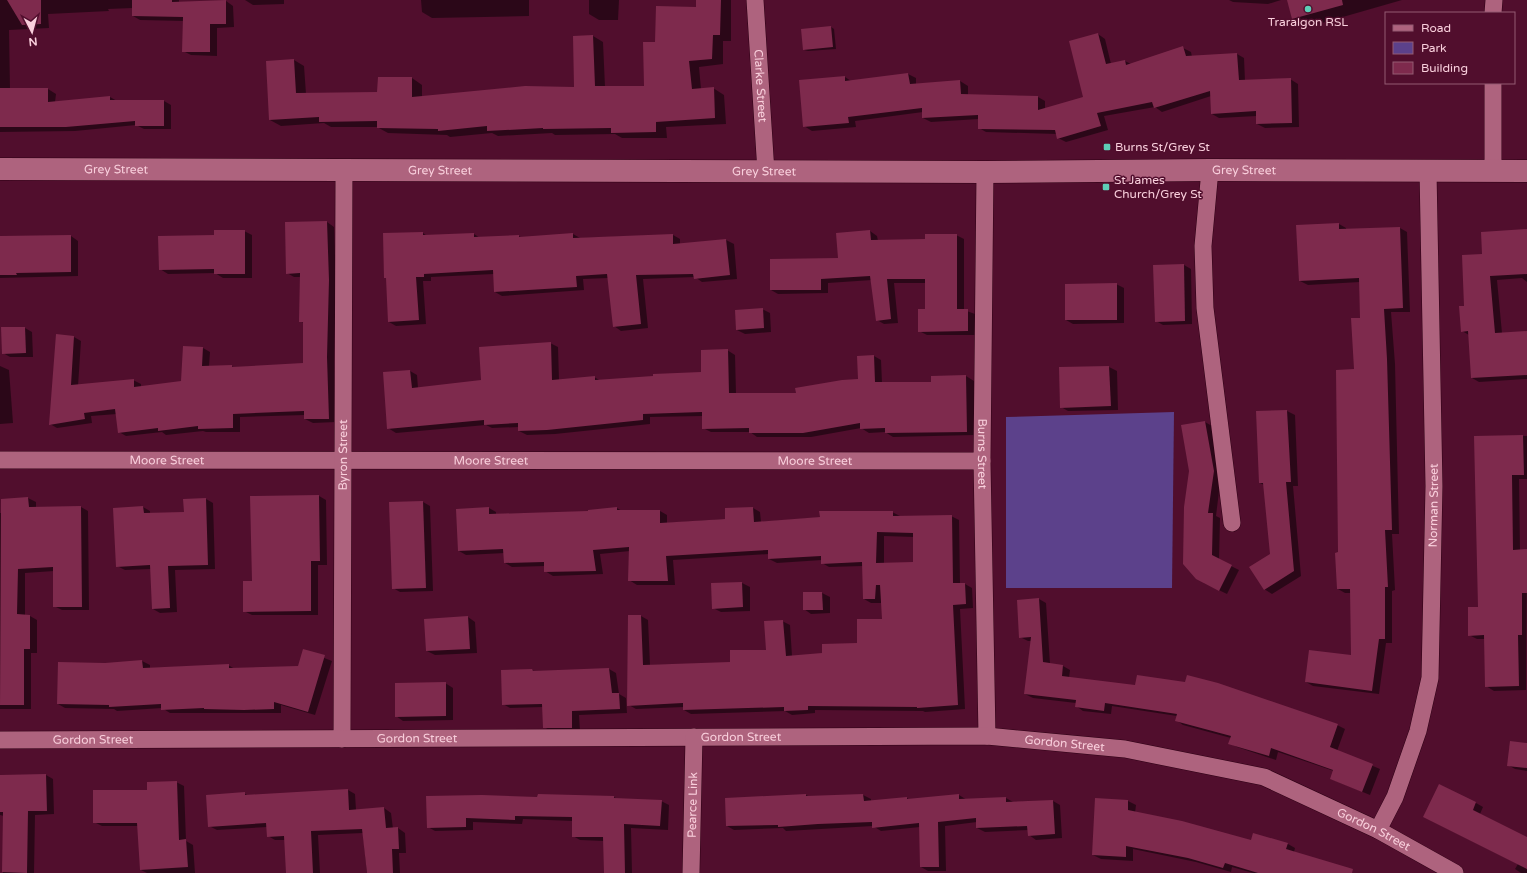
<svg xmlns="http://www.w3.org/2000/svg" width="1527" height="873" font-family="'Varela Round',sans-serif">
	<rect width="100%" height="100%" fill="#510e2d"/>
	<path fill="#5c418b" d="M1174,412L1172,588H1006V417Z"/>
	<g fill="#0007" fill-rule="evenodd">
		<path d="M0,0H179V3L226,1L233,6L234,27L217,28V56L191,55L183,51L184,21L140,20L133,16V8L108,9L109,11L48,14L49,28L9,30L10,89H48L56,94L55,102L110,97L117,101H164L171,105V129H144L136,125L75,131L0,132Z"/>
		<path d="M245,0H284V4L253,5Z"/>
		<path d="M421,0H529V16L432,18L422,12Z"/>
		<path d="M589,0H619L618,20H599L589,14Z"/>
		<path d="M697,0H731V41H723V64L699,67L701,89L713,88L724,95L726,124L666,127L667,138H622L615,134L555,135L552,133L498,136L492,133L450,137L447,135L388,133L377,127H331L324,123L281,126L270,120L294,60L304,66L306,94L378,93L412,78L422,85V97L575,88L593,36L603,42L605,87H645L656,43L697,8Z"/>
		<path d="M1229,0H1281L1268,4L1233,2Z"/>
		<path d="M1288,0H1402L1308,27L1293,18Z"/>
		<path d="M831,27L834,29L836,49L808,51L804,50Z"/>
		<path d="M1098,34L1105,39L1111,64L1125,61L1131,64L1183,48L1191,52L1192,57L1237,54L1244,58L1245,81L1290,79L1298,84L1299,127L1265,128L1257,124V116L1219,118L1212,114L1211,96L1162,112L1155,107L1104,116L1108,130L1066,142L1058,138L1057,134L986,132L979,128V119L931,122L923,118V112L855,121L856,127L812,131L804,126L845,77L851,81L908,74L916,78V84L960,81L968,86V95L1038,97L1045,101V109L1084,98Z"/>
		<path d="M327,222L334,227L336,285L334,362L336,422L313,423L305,419V415L240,417V432H206L203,431L166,435L162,432L126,436L119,432L117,414L91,416L92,423L57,428L50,424L74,337L81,341L78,386L133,380L141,384V387L182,382L203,348L210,352L209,366H231L235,368L304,364V323L300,321L301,277H294L287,273Z"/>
		<path d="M1339,224L1346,228V230L1400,228L1407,232L1410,312H1391L1395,364L1399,534H1392L1395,590L1392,591V643H1386L1379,694L1313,686L1306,682L1352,656L1351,593H1345L1338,589L1339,553L1361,319L1360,282L1308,285L1300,281Z"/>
		<path d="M1527,230V282L1522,278L1497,280L1502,333L1527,373V379L1479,382L1472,378L1469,335L1462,331L1465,307L1483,255Z"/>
		<path d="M244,231L252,235V278H223L215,273L168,274L160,269L215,236Z"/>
		<path d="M870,231L877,236L878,241L926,240L956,235L964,239V310L975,314V335H927L919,331L926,310V283H894L898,323L884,324L877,320L872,280L828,283V293L778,294L771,290L839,259Z"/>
		<path d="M423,233L427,236L474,234L480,238L519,236L522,238L573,234L580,238L673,235L680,239V244L726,240L734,244L737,279L702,282L695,277L643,279L648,328L621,331L614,326L608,278L583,279L584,290L502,296L495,292L494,274L431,277V281H423L426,324L396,326L389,322Z"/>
		<path d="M71,236L78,241V276L0,278V237Z"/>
		<path d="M1184,265L1191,269L1192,324L1163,325L1156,321Z"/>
		<path d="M1116,284L1124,288V323L1073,324L1066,320Z"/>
		<path d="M762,309L770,313L771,332L745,334L737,330Z"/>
		<path d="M25,328L32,332L33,357H10L3,353Z"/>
		<path d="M550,343L558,347L559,380L594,377L601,381L702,373L727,350L735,355L736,394H797L859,380L874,356L881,360L882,383H932V377L966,376L974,381V435L893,437L885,432L869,433L861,428L811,437H757L750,432H711L703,428V416L650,417V424L555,434L527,435L519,431V427L492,428L486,425L396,433L388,428L410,371L417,375L418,388L482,381Z"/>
		<path d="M0,366L9,370L13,423L0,424Z"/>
		<path d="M1109,367L1117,371L1118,410L1068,411L1061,407L1060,368Z"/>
		<path d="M1287,411L1295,415L1298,486H1293L1301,576L1272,594L1264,589L1271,554L1264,485L1260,483L1257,412Z"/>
		<path d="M1205,422L1212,426L1221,475L1216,516L1220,518L1219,560L1239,570L1227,594L1204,583Z"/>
		<path d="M1527,436V479H1519L1520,551H1527L1526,690L1494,691L1486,686L1485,639H1477L1469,635L1479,608L1475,437Z"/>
		<path d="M319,496L326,500L327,565H318V615H252L244,611L253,582Z"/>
		<path d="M28,498L36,502V508L81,507L88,511L89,610H62L54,606V571L25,573V615L30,616L37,620V653H31V709H0V513H2V500Z"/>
		<path d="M206,499L213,503L215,569L175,570L177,612L160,613L153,609L151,569L125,570L117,566L143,507L150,511V514L185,513Z"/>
		<path d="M423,502L430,506L433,591L400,592L393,588Z"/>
		<path d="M489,508L496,512V514L589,512V511L617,508L622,511H660L667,515V523L726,519L753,508L760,512L761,522L892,512L900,516H951L959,520L960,584H965L972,588L973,608L960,609L965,709L925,712L923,711L815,710V713L792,715L785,711L691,714L684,710V707L636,709L627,704H628L641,616L648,620L650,665L731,663L767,651L782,621L790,625L792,656L823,654L858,644L883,620L882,603H871L864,599L863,566L829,567L822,563V560L777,563L769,559V554L673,560L675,585H637L629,580L630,551L600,554L603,574L553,576L545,571V566L512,567L505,563V553L466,555L459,551ZM884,536L914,537V563L884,564Z"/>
		<path d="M742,583L750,587V611L721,612L713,608L712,584Z"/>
		<path d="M804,593H822L830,597V613L811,614L804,609Z"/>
		<path d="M1039,599L1046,603L1050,664L1063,666L1070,670L1069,678L1337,725L1345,729L1337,751L1380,769L1370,795L1331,779L1334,771L1278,752L1276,760L1237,747L1229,743L1231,738L1183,725L1176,720L1177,716L1112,706L1111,714L1083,711L1076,706V703L1033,698L1025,694L1032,641H1028L1020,637Z"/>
		<path d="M468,617L475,622L477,653L435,655L427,651L425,620Z"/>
		<path d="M304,650L332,661L315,715L281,705V713H170L162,708L117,711L114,709L65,708L58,704L105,664L142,661L150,665V668L228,665L235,669L299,667Z"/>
		<path d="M609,669L616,673L619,694L626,698L627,713L579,715L580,731H551L544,727L543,707L510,708L503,704L532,670L535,672Z"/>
		<path d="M445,683L453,688V720L403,721L396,716Z"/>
		<path d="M1527,744V771L1515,769L1508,765Z"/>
		<path d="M46,775L53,779L54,814L35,815L34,873H3L4,816L0,815V776Z"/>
		<path d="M176,782L184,786L186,841L193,845L195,873H147L141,870L138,826H102L94,822L148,791Z"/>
		<path d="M348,790L355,794L356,810L384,808L391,813L393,829L398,828L405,833L406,853H399L400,873H367L363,833L318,835L320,873H287L286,840H275L268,836L267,827L217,830L209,826L207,796L245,794L249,796Z"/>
		<path d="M806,795L810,797L863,795L871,799V801L907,798L910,800L959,795L967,800L1006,798L1013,802L1053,801L1060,805L1062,838L1036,840L1029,835V830L985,832L977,828V822L945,826L946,871H928L921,867L920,827L881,831L873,826L786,831L783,828L734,830L727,826Z"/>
		<path d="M614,797L617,799L661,801L669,805L668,830L631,828L632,873H605L604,841L580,840L573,836V821L523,819L522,824L473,822V830L435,831L428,827L538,798Z"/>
		<path d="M1096,799L1128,801L1136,805L1135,813L1251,841L1288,844L1295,848L1294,852L1346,873H1253L1232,867L1231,872L1196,862L1133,849V861L1101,859L1093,855Z"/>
		<path d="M1476,803L1483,807L1480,814L1527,838V873H1521L1515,869L1518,864L1432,821Z"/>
	</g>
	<g fill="#7e2a4d" fill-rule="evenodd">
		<path d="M7,0H41V24L22,25Z"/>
		<path d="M132,0H172V2L226,0V24H210V52H182L183,17L132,16Z"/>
		<path d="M696,0H721L720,35H713L712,59L689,61L692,89L714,87L715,118L656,122V132L611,133V128L543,129V128L487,131V126L438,131V129L377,128V121L319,122V117L269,120L266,61L294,59L296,93L377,92L378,77H412V97L525,86L574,87L573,36L593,35L595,86H644L643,42H655L656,6L696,7Z"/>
		<path d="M1287,0H1342L1343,5L1292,19Z"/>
		<path d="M831,26L833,47L803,50L801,29Z"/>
		<path d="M1098,33L1106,64L1125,60L1126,65L1183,46L1186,56L1237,53L1239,80L1291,78L1292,123L1256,124V111L1211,114L1210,91L1154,108L1152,102L1097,113L1101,126L1057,139L1055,130L978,129V115L922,118V108L848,117L849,123L803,127L799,80L845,76V81L908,73L910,84L960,80L961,94L1038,96V110L1083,97L1069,41Z"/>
		<path d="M0,88H48V102L110,96V100H164V126H135V121L66,127H0Z"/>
		<path d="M327,221L329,280L327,357L329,419H304V411L233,414V428L198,429V426L158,431V428L118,433L115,409L84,413L85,419L49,425L56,334L74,336L71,385L134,379V387L181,381L183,346L203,347L202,366L232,365V367L303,363V322H299L300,273L286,274L285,222Z"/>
		<path d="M1339,223V229L1400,227L1403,308L1384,309L1387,359L1392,530H1385L1388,587H1385V639H1379L1372,691L1305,682L1309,650L1351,655L1350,589H1337L1335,553L1338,552L1336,370L1354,369L1351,318H1360L1359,278L1299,281L1296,225Z"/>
		<path d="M1527,229V274L1490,276L1495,333L1527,331V375L1471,378L1468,331L1461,332L1459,306H1464L1462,255L1482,254L1481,232Z"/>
		<path d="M214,230H245V274H214V269L159,270L158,236L214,235Z"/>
		<path d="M870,230L871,240L925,239V234H957V309H968V331L918,332V309H925V279H887L891,319L876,321L870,276L821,279V290H770V259L838,258L836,233Z"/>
		<path d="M423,232V235L474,233V237L519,235V237L573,233V238L673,234V244L726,239L730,275L694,279L693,274L636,275L641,324L613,327L607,274L576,276L577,287L494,292L493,270L424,274V277H416L419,320L388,322L386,278H384L383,233Z"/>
		<path d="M71,235V272L16,273L17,275H0V236Z"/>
		<path d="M1184,264L1185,321L1155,322L1153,265Z"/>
		<path d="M1117,283V320H1065V284Z"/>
		<path d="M763,308L764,328L736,330L735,310Z"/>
		<path d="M1,327H25L26,353L2,354Z"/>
		<path d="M551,342L552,380L595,376V380L653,376V374L701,372V350L728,349L729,393H796L795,388L842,380L858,379L857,356L874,355L875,382H931V376L966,375L967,432L885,433V428L860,429V423L803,433H749V428L702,429V412L643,414V420L547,430L518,431V423L484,425V420L387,429L383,372L410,370L412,388L481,380L479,347Z"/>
		<path d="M1109,366L1111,406L1060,408L1059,367Z"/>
		<path d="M1287,410L1291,482H1286L1294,571L1264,590L1249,567L1270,554L1263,483H1259L1256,411Z"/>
		<path d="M1205,421L1214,471L1208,513H1213L1212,555L1232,565L1219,591L1196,579L1183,564L1184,507L1189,471L1181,425Z"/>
		<path d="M1523,435L1524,475H1512L1513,550L1527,549V593H1522V635H1518L1519,686L1485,687L1484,635L1468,636V607H1478L1474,436Z"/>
		<path d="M319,495L320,561H311V611L243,612V581H252L250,496Z"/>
		<path d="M28,497L29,507L81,506L82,607H53V567L18,569L17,614L30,615V649H24V705H0L1,499Z"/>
		<path d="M206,498L208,565L168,566L170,608L152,609L150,565L116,567L113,508L143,506L144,513L184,512L183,499Z"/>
		<path d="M423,501L426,588L392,589L389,502Z"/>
		<path d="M489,507V514L588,511V510L617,507V510H660V523L725,519V508L753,507L754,522L820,517L819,511H893V516L952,515L953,583H965L966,604L953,605L958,705L917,708V707L808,706V710L784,711V707L683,710V703L627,706L628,615H641L643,665L730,662V650H766L764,621L783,620L786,656L822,653V644L857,643V619H882L880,585H876L875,599H863L862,562L821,564V556L768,559V550L666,556L668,581H628L629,547L593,550L596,571L544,572V562L504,563L503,549L458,551L456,509ZM877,532L913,533V562L876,563Z"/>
		<path d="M742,582L743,607L712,609L711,583Z"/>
		<path d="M803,592H822L823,610H803Z"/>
		<path d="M1039,598L1043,662L1063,665L1062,676L1135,685L1137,675L1185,682L1187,675L1218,683L1338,724L1330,747L1373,764L1362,792L1330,779L1333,770L1271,748L1269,756L1228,744L1231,736L1175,721L1177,714L1105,703L1104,711L1075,707L1076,700L1024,694L1031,637L1019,638L1017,600Z"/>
		<path d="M468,616L470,649L426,651L424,619Z"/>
		<path d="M303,649L325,655L308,712L274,702V709L244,710L204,709V708L161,710V704L109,707V705L57,704L58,662L105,663L142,660L143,668L229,664V668L298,666Z"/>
		<path d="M609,668L612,693H619L620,709L572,711V728H543L542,704L502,705L501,670L532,669L533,671Z"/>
		<path d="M446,682V716L395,717V683Z"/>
		<path d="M1510,741L1527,743V768L1507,766Z"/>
		<path d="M46,774L47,811H28L27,873L2,872L3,812H0V775Z"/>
		<path d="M177,781L179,840L186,839L188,867L140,870L137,823H93V790H147V782Z"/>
		<path d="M1439,784L1476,802L1473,810L1527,837V869L1423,817Z"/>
		<path d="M348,789L349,810L384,807L386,828L398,827L399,849H392L393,873H367L362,829L311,831L313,873H286L284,836L267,837L266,823L208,827L206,795L245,792V795Z"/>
		<path d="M538,794L614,796V798L662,800L660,826L624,824L625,873H604L603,837H572V817L515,816V820L466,818V827L427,828L426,796L482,795L537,797Z"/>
		<path d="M806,794V796L863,794L864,801L907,797V799L959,794V799L1006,797V802L1053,800L1055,834L1028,836L1027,826L976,828V818L938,822L939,867H920L919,823L872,828V822L818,824L778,827V825L726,826L725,798Z"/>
		<path d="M1095,798L1128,800V810L1182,821L1251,840L1253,833L1288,843L1286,849L1353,869L1352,873H1258L1225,863L1223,868L1188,858L1126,846V857L1092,855Z"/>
	</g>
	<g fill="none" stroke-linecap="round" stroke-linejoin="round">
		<g stroke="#2e0015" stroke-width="18">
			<g id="street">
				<path id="s1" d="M755,0L766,172"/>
				<path d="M1493,13L1494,0"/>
				<path d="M1210,170L1203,246L1205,308L1232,523"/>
				<path d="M1493,171V83"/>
				<path id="s2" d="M985,172L982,461L987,736"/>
				<path id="s3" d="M0,460L982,461"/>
				<path id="s4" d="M342,739L344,171"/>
				<path id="s5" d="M0,740L987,736L1125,749L1264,777L1378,830L1455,873"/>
				<path id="s6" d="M1378,830L1395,797L1418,731L1430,678L1434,486L1428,171"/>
				<path id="s7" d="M691,873L694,737"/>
			</g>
		</g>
		<g stroke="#2e0015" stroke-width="23">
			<g id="secondary">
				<path id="s8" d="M0,169L985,172L1210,170L1527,171"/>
			</g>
		</g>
		<use href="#street" stroke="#ae637e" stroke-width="17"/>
		<use href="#secondary" stroke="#ae637e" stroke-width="22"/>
	</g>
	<g fill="#5eceb7" stroke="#510e2d" stroke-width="1.5">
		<circle cx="1308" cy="9" r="4"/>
		<rect x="1103" y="143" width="8" height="8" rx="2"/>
		<rect x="1102" y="183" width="8" height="8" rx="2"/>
	</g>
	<g text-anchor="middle" stroke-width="3" stroke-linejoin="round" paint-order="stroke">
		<g font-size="12" fill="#f9cfdc" stroke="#510e2d" text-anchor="start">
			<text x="1308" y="26" text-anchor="middle">Traralgon RSL</text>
			<text x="1115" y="151">Burns St/Grey St</text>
			<text x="1114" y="184">St James<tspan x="1114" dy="14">Church/Grey St</tspan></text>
		</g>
		<g font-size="12" fill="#f9cfdc" stroke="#510e2d">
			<text dy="4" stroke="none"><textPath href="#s1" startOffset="86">Clarke Street</textPath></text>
			<text dy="4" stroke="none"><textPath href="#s8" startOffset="116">Grey Street</textPath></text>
			<text dy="4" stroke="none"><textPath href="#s8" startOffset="1244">Grey Street</textPath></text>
			<text dy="4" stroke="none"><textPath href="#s8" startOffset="440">Grey Street</textPath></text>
			<text dy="4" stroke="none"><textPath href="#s8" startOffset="764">Grey Street</textPath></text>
			<text dy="4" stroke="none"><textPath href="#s2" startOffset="282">Burns Street</textPath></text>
			<text dy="4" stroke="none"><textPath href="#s4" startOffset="284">Byron Street</textPath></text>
			<text dy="4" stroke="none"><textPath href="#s3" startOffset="167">Moore Street</textPath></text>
			<text dy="4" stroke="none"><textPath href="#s3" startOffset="491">Moore Street</textPath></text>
			<text dy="4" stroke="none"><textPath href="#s3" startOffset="815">Moore Street</textPath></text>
			<text dy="4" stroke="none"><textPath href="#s6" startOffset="334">Norman Street</textPath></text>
			<text dy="4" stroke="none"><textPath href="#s5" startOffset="741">Gordon Street</textPath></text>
			<text dy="4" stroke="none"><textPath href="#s5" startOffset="417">Gordon Street</textPath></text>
			<text dy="4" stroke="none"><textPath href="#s5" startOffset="93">Gordon Street</textPath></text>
			<text dy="4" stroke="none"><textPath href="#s5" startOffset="1065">Gordon Street</textPath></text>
			<text dy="4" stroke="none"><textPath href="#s7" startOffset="68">Pearce Link</textPath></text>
			<text dy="4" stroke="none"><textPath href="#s5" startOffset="1389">Gordon Street</textPath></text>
		</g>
	</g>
	<rect x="1385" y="12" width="130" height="72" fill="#510e2d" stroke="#945b73"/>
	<rect x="1393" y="25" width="20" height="6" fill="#ae637e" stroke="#945b73"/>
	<text x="1421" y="32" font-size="12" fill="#f9cfdc">Road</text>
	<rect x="1393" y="42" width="20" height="12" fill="#5c418b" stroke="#945b73"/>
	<text x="1421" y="52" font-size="12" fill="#f9cfdc">Park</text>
	<rect x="1393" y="62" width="20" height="12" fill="#7e2a4d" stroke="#945b73"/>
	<text x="1421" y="72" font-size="12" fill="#f9cfdc">Building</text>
	<g transform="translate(32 32) rotate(174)" stroke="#510e2d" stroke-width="3" paint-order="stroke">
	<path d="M0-3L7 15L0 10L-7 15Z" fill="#f9cfdc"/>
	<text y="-6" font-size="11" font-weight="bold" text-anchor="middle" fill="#f9cfdc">N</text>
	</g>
</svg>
